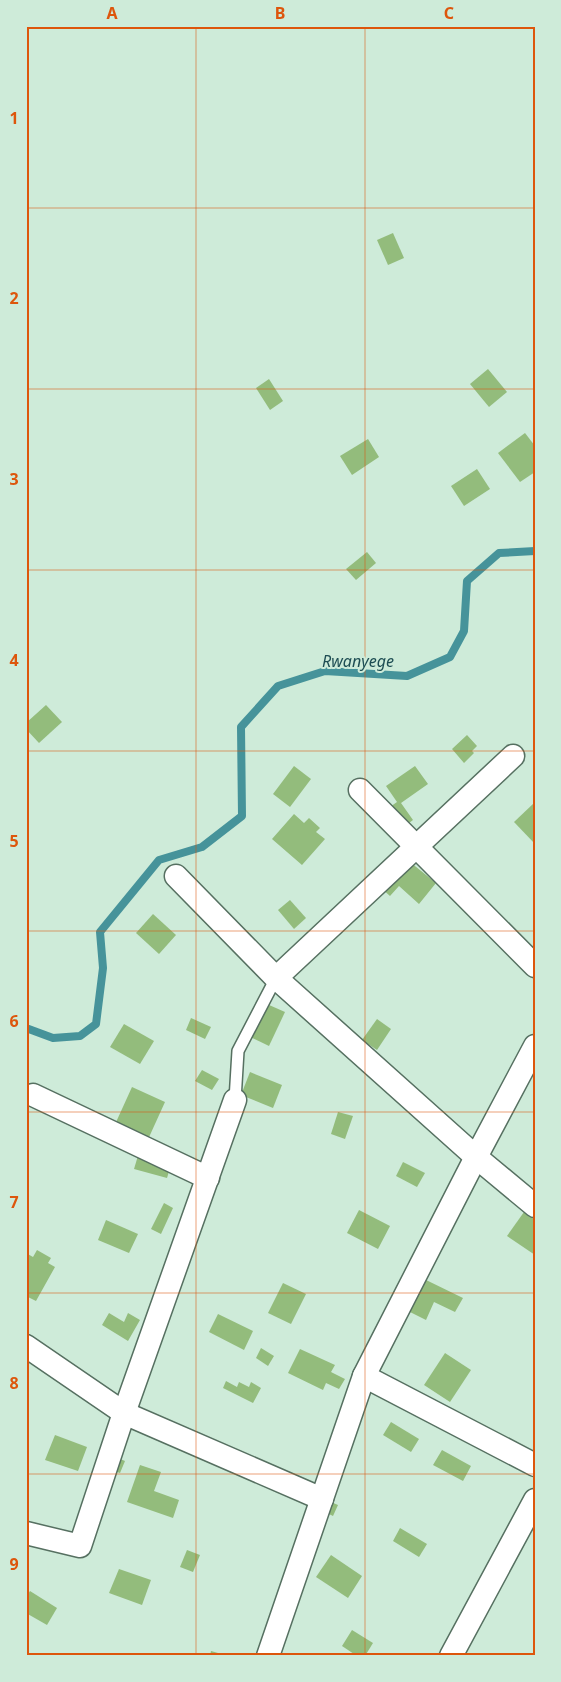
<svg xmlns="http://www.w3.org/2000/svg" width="561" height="1682" font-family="'Noto Sans',sans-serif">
	<rect width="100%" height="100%" fill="#ceebd9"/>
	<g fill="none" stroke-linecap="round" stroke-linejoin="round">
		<path stroke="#46939a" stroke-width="8" d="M26,1028L53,1038L80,1036L96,1024L103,968L100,932L159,860L202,847L242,816L241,727L278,686L325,671L407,676L450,657L464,631L467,581L499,553L535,551"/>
	</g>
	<g fill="#93bc7c">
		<path d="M393,233L404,258L388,265L377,240Z"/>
		<path d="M488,369L507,392L489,407L470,384Z"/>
		<path d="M269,379L283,401L270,410L256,388Z"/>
		<path d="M525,433L535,446V472L520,482L498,453Z"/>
		<path d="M368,439L379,457L352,475L340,456Z"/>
		<path d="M477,469L490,489L464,506L451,486Z"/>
		<path d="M367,552L376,563L356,580L346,569Z"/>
		<path d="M46,705L62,722L39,743L26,729V723Z"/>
		<path d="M467,735L477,746L472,751L474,753L464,763L452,749Z"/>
		<path d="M294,766L311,779L290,807L273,794Z"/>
		<path d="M415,766L428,784L401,803L413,820L401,829L387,809L397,802L386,786Z"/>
		<path d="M534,803L535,804V844L514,822Z"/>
		<path d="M294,814L304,823L309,818L320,828L316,832L325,839L302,865L272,839Z"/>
		<path d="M405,858L436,883L419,904L399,886L390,896L381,888Z"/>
		<path d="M290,900L306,918L294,929L278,910Z"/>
		<path d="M153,914L176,935L159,954L136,933Z"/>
		<path d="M260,1001L285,1012L269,1046L244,1034Z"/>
		<path d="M191,1018L211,1027L205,1039L186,1030Z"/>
		<path d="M377,1019L391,1029L377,1050L362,1040Z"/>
		<path d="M124,1024L154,1041L140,1064L110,1047Z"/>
		<path d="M202,1070L219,1079L212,1090L195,1081Z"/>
		<path d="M250,1072L282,1085L273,1108L241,1095Z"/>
		<path d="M132,1087L165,1102L145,1146L112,1131Z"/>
		<path d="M338,1112L353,1116L345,1139L331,1134Z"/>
		<path d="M140,1149L173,1158L167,1178L134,1169Z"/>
		<path d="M403,1162L425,1173L417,1187L396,1176Z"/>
		<path d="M164,1203L173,1208L161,1234L151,1229Z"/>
		<path d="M359,1210L390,1226L378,1249L347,1233Z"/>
		<path d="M524,1212L535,1220V1255L507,1236Z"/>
		<path d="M106,1220L138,1234L129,1253L98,1240Z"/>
		<path d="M37,1250L51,1258L48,1263L55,1267L36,1301L26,1296V1253L33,1257Z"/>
		<path d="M424,1279L463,1298L455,1312L434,1302L426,1320L408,1311Z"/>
		<path d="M283,1283L306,1294L291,1324L268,1313Z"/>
		<path d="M109,1313L124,1322L128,1313L140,1320L128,1341L102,1325Z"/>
		<path d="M218,1314L253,1331L244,1350L209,1332Z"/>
		<path d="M261,1348L274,1356L268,1366L256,1358Z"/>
		<path d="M300,1349L335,1365L331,1372L345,1379L339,1389L326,1383L323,1390L288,1373Z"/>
		<path d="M445,1353L471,1370L450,1402L424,1385Z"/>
		<path d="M226,1381L237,1387L239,1382L249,1387L251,1382L261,1388L253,1403L223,1388Z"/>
		<path d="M391,1422L419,1439L411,1452L383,1435Z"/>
		<path d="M55,1435L87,1447L78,1471L45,1460Z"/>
		<path d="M442,1450L471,1466L463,1481L433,1465Z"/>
		<path d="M113,1456L125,1461L120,1473L108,1469Z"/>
		<path d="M140,1465L161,1472L154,1491L179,1500L173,1518L127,1502Z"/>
		<path d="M326,1500L338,1505L333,1516L321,1510Z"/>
		<path d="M400,1528L427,1544L419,1557L393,1541Z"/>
		<path d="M187,1550L200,1555L193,1572L180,1567Z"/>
		<path d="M331,1555L362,1576L348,1598L316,1577Z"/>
		<path d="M119,1569L151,1580L142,1605L109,1593Z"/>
		<path d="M30,1591L57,1608L47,1625L26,1613V1597Z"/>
		<path d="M352,1630L373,1643L365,1656H357L342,1646Z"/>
		<path d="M211,1651L225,1655V1656H210Z"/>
	</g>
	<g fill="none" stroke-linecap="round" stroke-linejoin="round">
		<g stroke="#567061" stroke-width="14">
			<path id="lane" d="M235,1100L238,1051L276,978"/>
		</g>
		<g stroke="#567061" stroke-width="25">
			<g id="street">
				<path d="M360,790L535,966"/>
				<path d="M176,876L276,978L476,1157L535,1206"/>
				<path d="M276,978L513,756"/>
				<path d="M33,1095L208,1178"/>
				<path d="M26,1346L124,1413L322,1499"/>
				<path d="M364,1376L535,1465"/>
				<path d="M26,1533L80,1546L124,1413L235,1100"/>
				<path d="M268,1656L364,1376L476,1157L535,1046"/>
				<path d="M451,1656L535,1500"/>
			</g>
		</g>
		<use href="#lane" stroke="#fff" stroke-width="11"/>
		<use href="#street" stroke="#fff" stroke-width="22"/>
	</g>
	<path fill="none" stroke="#dd560c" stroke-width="1" stroke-opacity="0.55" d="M196,26V1656M365,26V1656M26,208H535M26,389H535M26,570H535M26,751H535M26,931H535M26,1112H535M26,1293H535M26,1474H535"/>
	<g text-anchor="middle" stroke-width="4" stroke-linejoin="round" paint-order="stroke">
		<g font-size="16" font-style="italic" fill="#1e4d53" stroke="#ceebd9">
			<text x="358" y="667">Rwanyege</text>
		</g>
	</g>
	<rect width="561" height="1682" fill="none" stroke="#ceebd9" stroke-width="55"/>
	<rect x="28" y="28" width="506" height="1626" fill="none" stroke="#dd560c" stroke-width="2"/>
	<g font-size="16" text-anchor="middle" font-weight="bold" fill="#dd560c">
		<text x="112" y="19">A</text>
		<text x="280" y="19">B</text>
		<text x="449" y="19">C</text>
		<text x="14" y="124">1</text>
		<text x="14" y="304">2</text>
		<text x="14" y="485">3</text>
		<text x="14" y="666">4</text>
		<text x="14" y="847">5</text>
		<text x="14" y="1027">6</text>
		<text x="14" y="1208">7</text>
		<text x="14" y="1389">8</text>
		<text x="14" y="1570">9</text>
	</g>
</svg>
